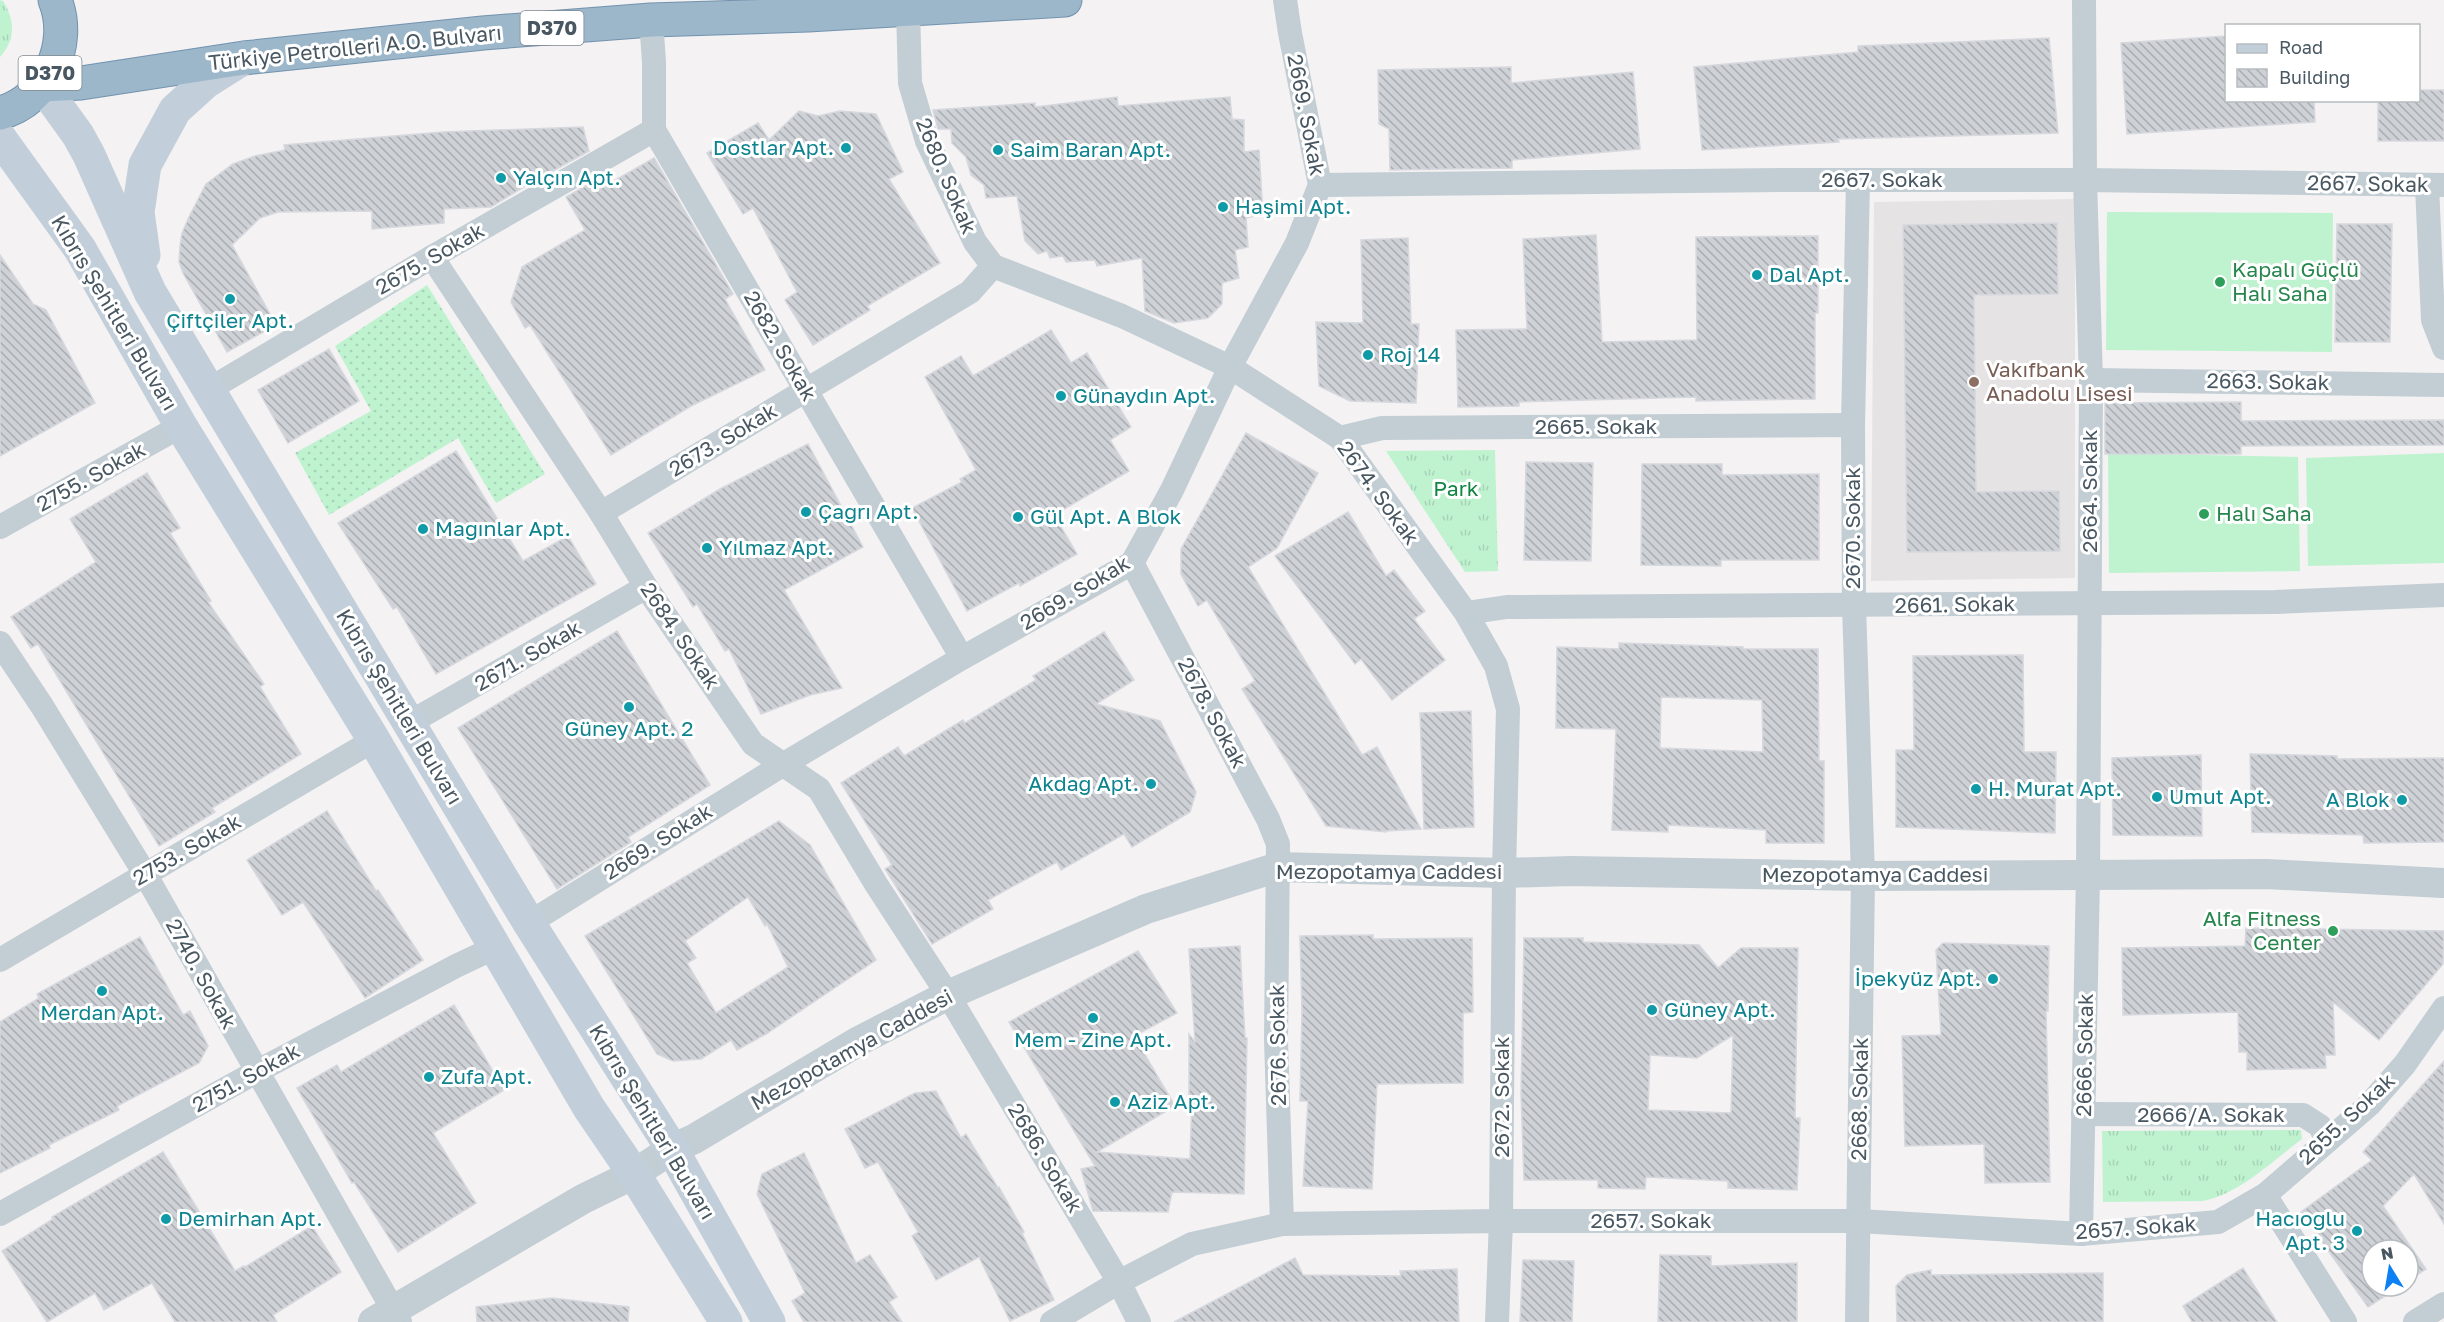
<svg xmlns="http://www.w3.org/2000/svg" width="2444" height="1322" font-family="'Golos Text',sans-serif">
	<defs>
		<pattern id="grass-tufts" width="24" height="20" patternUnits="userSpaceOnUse" patternTransform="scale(1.5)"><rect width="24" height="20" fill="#bff3d0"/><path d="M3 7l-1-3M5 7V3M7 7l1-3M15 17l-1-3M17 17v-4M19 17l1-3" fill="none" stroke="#a6d2b5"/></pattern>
		<pattern id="garden-dots" width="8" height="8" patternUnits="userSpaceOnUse" patternTransform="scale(1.5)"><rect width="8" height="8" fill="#bff3d0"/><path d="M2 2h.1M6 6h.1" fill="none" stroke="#a6d2b5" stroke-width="1.8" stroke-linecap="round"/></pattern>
		<pattern id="building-back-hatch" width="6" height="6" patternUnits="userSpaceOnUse" patternTransform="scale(1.5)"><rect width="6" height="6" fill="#ced2d7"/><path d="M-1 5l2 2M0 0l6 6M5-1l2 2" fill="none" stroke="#a9adb2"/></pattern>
	</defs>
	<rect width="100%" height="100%" fill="#f4f2f2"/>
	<path fill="#e5e3e4" d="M2075,199V578L1871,581L1874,202Z"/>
	<g fill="url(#grass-tufts)">
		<path d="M0,0L3,1C15,20 16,39 0,57Z"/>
		<path d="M1495,450L1498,571L1465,572L1386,451Z"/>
		<path d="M2301,1130L2302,1139C2272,1161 2240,1194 2203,1201L2103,1202L2102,1131Z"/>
	</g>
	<path fill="url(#garden-dots)" d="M427,285L545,474L496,503L458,438L329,515L295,453L371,411L335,346Z"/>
	<g fill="#bff3d0">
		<path d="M2107,212L2333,213L2332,352L2106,350Z"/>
		<path d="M2108,453L2298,457L2300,571L2109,573Z"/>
		<path d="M2444,453V563L2308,566L2306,458Z"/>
	</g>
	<g fill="url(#building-back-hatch)" stroke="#d6d8de" stroke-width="1.5" fill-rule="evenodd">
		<path d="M2226,36V100H2314L2315,122L2127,134L2121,43Z"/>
		<path d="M2049,38L2058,133L1838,139L1839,142L1702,150L1694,67L1858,52V46Z"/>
		<path d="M1511,67V83L1633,72L1640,149L1512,160V168L1390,170L1389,129L1379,124L1378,70Z"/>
		<path d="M2418,90H2444V141H2378V100H2418Z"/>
		<path d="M1117,97L1118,106L1230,97L1232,119L1244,120V152L1259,150L1263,214L1246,218L1248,247L1235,250L1239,278L1222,283V304L1208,318L1174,323L1145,311L1142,258L1097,266L1095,260L1066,262L1063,256L1050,258L1047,251L1038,254L1025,241L1017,196L986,198L984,185L971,175L966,157L952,143L951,129H938L933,110L1035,103V107Z"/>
		<path d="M799,111L818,116L840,111L876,114L903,172L889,179L940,263L867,306L870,310L813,345L785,300L797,292L753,208L743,214L707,153L758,123L769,140Z"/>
		<path d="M583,127L589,151L551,172L550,171L491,207L444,209V223L372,229V211L278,212L260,218L232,245L276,325L227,352L183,273L179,262L180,246L182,233L189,217L206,184L233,164L255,156L285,150L284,145L443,132Z"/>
		<path d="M654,158L733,294L725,299L765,370L691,406L611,455L530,325L525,328L511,302L522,267L585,230L566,197L596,180L598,190Z"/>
		<path d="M2057,223L2058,294L1974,295L1976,492L2059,491L2060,551L1907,552L1903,225Z"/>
		<path d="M2337,224H2392L2390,342H2335Z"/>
		<path d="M1596,235L1602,342L1697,340L1696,237L1818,236V313H1815V399L1696,401V397L1519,402V406L1458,407L1456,330L1527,329L1523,239Z"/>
		<path d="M1408,238L1411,324H1419L1416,403L1350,401L1319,386L1316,322L1363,323L1361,240Z"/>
		<path d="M0,255L33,304L46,310L95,403L0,456Z"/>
		<path d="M1051,330L1071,363L1087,353L1131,427L1110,440L1129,471L1054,515L1077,554L1020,586L1019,583L967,611L912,508L962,482L960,479L976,470L925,377L961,356L973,376Z"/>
		<path d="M329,349L359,401L288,443L258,390Z"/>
		<path d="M2241,402V421L2444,420V445L2241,446V454H2105V403Z"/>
		<path d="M1246,433L1318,473L1277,548L1248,567L1362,755L1377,747L1421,829L1386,831V832L1326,826L1242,689L1255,681L1207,600L1198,606L1181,574V549Z"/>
		<path d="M808,444L863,547L784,590L842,688L810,695L761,714L729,649L725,651L697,604L693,607L648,533L720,489Z"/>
		<path d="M456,451L523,561L568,536L596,584L436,674L397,607L393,609L338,523Z"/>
		<path d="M1526,462L1593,463L1591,561L1524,560Z"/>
		<path d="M1642,464H1722V475L1819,474V560H1721V566L1641,565Z"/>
		<path d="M147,473L180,528L170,533L211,601L208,602L264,684L260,687L301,754L212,808L215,812L159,846L38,644L31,648L11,617L96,562L70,519Z"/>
		<path d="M1348,512L1386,576L1394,570L1425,611L1414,619L1445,660L1392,700L1361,659L1355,664L1275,556Z"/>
		<path d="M617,631L710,785L628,837L631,842L557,889L458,728Z"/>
		<path d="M1104,632L1134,680L1096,704L1160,721L1196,792L1190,812L1132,847L1124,834L1061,870L1057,862L988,900L993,909L932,944L885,869L892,865L841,783L898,747L904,756L963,720L965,723L1036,680L1033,676Z"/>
		<path d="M1619,643L1743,647V649H1818L1819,761H1824V843H1766V830L1668,825V832L1612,830L1616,729L1556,728L1557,647L1619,649ZM1661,697L1762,700L1763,752L1660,748Z"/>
		<path d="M2023,655L2024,752H2056L2055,833L1896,827V750H1914L1913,656Z"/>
		<path d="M1471,711L1474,827L1424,829L1420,713Z"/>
		<path d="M2250,754L2337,756V759L2444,758V842L2364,843L2363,835L2252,832Z"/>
		<path d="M2201,755L2202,836L2113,835L2112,758Z"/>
		<path d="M327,811L376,891L378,890L423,960L365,998L303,902L282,915L247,860Z"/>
		<path d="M779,821L810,845L876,960L766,1034L737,1050L731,1040L701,1059L673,1061L657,1054L585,936ZM748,897L765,926L767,924L788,967L716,1013L687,963L696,958L685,941Z"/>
		<path d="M2246,928L2444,931L2443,964L2379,1040L2333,1002L2335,1055H2325L2326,1068L2247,1070V1052H2239L2238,1012L2123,1015L2122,948L2245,946Z"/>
		<path d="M1373,935V939L1472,938L1473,1012L1463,1013V1083L1377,1084L1372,1189L1303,1186L1308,1101H1300L1302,1011L1300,936Z"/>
		<path d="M140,937L183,1015L190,1011L208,1046L199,1063L117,1106L119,1110L49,1145L50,1148L0,1173V1022L39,998L37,994Z"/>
		<path d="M1524,938H1583V942L1699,945L1718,968L1741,948H1798L1795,1118H1800L1797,1190L1728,1188V1181L1646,1177L1645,1189L1598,1188V1180H1524L1521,1094ZM1733,1035L1731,1113L1648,1110L1650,1055L1697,1058Z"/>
		<path d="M1943,943L2049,946L2048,1011H2046L2050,1182L1985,1183L1984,1144L1905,1146L1902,1036L1941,1035L1936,950Z"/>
		<path d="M1240,946L1245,1038H1247L1244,1194L1172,1192L1168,1212L1093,1211L1081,1169L1095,1166L1009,1022L1138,951L1177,1013L1134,1036L1175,1106L1097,1152L1190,1159L1192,1096L1189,1097V1034L1195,1042L1189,949Z"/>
		<path d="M454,1005L504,1090L433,1133L476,1203L398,1252L354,1182L352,1183L297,1088L337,1065L341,1072Z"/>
		<path d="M2444,1061V1224L2414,1174L2383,1206L2426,1269L2408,1281V1250H2372V1286H2401L2368,1307L2301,1212L2372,1160L2363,1152Z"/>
		<path d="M936,1091L961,1138L966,1134L998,1188L999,1187L1024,1232L1022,1233L1054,1300L1010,1321L979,1257L936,1280L912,1236L918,1232L878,1162L865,1168L845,1129L915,1093Z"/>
		<path d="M163,1152L235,1271L244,1266L245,1267L312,1226L341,1272L273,1315L277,1322H175L152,1283L104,1310L95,1293L47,1322L2,1251L53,1219L52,1217Z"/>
		<path d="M804,1153L856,1263L870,1255L897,1297L889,1302L902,1322H804L792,1301L805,1293L757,1194L762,1174Z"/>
		<path d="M1660,1255L1711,1256V1266L1797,1263V1322H1658Z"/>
		<path d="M1295,1258L1303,1275L1401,1276L1400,1271L1457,1269L1459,1322H1174Z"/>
		<path d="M1523,1260L1574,1261L1572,1322H1520Z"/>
		<path d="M2243,1268L2277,1322H2192L2183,1306Z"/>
		<path d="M1931,1270V1275L2103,1273V1322H1897L1896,1286L1907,1275Z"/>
		<path d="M552,1298L629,1307L628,1322H477L476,1307Z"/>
	</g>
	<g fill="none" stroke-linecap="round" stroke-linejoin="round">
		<g stroke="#7293af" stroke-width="35">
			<g id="trunk">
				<path d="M42,85L81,83L244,58L483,33L651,20L808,15L1065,0"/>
				<path d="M0,113C47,101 73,44 55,0"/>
			</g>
		</g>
		<g stroke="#c2cdd4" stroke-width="24">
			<path d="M908,8L910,83L927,141L975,242L993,266"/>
			<path d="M651,20L654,62V130L962,658"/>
			<path d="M1320,185L1782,180H2085L2444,185"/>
			<path d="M2427,186L2433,320L2444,348"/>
			<path d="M432,257L601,513L646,587L753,744L819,789L876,884L948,995L1119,1282L1139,1322"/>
			<path d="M993,266L1122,316L1230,367L1340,438L1466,613L1496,666L1508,709L1504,873L1501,1221L1497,1322"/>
			<path d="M2091,380L2444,385"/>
			<path d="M208,390L432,257L654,130"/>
			<path d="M1340,438L1382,428L1853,425"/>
			<path d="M601,513L970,292L993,266"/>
			<path d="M0,527L181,426"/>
			<path d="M1132,563L1268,819L1278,844L1276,1040L1282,1224"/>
			<path d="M1466,613L1507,607L2275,602L2444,595"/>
			<path d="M0,643L42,706L145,874L400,1322"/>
			<path d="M409,723L646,587"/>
			<path d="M529,923L784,764L962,658L1132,563L1172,490L1230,367L1297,243L1320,185L1290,33L1285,0"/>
			<path d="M0,960L374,740"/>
			<path d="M2083,1114L2303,1115L2320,1126L2327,1141"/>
			<path d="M2265,1195L2345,1322"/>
			<path d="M0,1214L256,1072L456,966L494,948"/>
			<path d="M2081,1234L2088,875L2091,380L2085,180L2084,0"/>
			<path d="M1052,1322L1119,1282L1192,1244L1282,1224L1501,1221H1859L2081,1234L2218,1222L2265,1195L2369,1105L2405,1064L2444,1008"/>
			<path d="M1857,1322L1863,876L1854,606L1853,425L1858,180"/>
			<path d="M2415,1322L2444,1304"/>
		</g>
		<path stroke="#c2cdd4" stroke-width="30" d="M373,1322L583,1199L634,1174L672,1149L694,1139L859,1041L948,995L1146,909L1278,867L1504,873L1571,871L1863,876L2266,874L2444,883"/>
		<g stroke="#c2cfda" stroke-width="33">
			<path d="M42,85L78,135L89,155L150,292L529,923L672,1149L769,1322"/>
			<path d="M0,138L80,249L181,426L374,740L589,1108L634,1174L726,1322"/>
			<path d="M144,255L138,212L145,165L175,110L206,82L244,58"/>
		</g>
		<use href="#trunk" stroke="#9cb6ca" stroke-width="33"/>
	</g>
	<g fill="#0f9aa8" stroke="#fff" stroke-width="2">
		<circle cx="846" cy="148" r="6"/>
		<circle cx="998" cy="150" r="6"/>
		<circle cx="501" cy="178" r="6"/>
		<circle cx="1223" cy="207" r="6"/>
		<circle cx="1757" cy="275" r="6"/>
		<circle cx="230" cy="299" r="6"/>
		<circle cx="1368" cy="355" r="6"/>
		<circle cx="1061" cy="396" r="6"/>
		<circle cx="806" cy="512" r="6"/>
		<circle cx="1018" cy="517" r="6"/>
		<circle cx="423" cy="529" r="6"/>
		<circle cx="707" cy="548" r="6"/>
		<circle cx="629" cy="707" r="6"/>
		<circle cx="1151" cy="784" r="6"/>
		<circle cx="1976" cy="789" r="6"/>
		<circle cx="2157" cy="797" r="6"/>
		<circle cx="2402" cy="800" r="6"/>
		<circle cx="1993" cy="979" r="6"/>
		<circle cx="102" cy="991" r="6"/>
		<circle cx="1652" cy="1010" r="6"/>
		<circle cx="1093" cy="1018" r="6"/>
		<circle cx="429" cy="1077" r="6"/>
		<circle cx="1115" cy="1102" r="6"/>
		<circle cx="166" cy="1219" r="6"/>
		<circle cx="2357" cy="1231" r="6"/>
	</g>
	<g fill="#2e9e5b" stroke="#fff" stroke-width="2">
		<circle cx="2220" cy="282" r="6"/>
		<circle cx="2204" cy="514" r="6"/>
		<circle cx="2333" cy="931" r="6"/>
	</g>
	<circle fill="#8d6e63" stroke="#fff" stroke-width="2" cx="1974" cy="382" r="6"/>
	<g text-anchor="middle" stroke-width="6" stroke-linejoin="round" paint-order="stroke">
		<g fill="#fff" stroke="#7f8990" stroke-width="1.5">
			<rect x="520.5" y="11" width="63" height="34" rx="4.5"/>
			<rect x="18.5" y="56" width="63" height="34" rx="4.5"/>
		</g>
		<g font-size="20" font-weight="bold" fill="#485761">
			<text x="552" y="35">D370</text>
			<text x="50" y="80">D370</text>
		</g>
		<g font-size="21" fill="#485761" stroke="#fff">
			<text transform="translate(355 48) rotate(-6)" y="7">Türkiye Petrolleri A.O. Bulvarı</text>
			<text transform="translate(1306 115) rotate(79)" y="7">2669. Sokak</text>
			<text transform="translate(946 176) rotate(67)" y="7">2680. Sokak</text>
			<text x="1882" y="187">2667. Sokak</text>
			<text transform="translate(2368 184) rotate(1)" y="7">2667. Sokak</text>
			<text transform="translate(430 259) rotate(-30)" y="7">2675. Sokak</text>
			<text transform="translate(114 313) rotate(59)" y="7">Kıbrıs Şehitleri Bulvarı</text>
			<text transform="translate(780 346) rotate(60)" y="7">2682. Sokak</text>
			<text transform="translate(2268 382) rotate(1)" y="7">2663. Sokak</text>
			<text x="1596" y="434">2665. Sokak</text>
			<text transform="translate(723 440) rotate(-31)" y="7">2673. Sokak</text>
			<text transform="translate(91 477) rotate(-29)" y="7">2755. Sokak</text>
			<text transform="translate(2090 491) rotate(-90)" y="7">2664. Sokak</text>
			<text transform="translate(1378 493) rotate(54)" y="7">2674. Sokak</text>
			<text transform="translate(1853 528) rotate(-90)" y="7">2670. Sokak</text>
			<text transform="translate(1075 593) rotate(-31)" y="7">2669. Sokak</text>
			<text transform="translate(1955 605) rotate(-1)" y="7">2661. Sokak</text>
			<text transform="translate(680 636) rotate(56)" y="7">2684. Sokak</text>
			<text transform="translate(528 656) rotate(-30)" y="7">2671. Sokak</text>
			<text transform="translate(399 707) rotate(59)" y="7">Kıbrıs Şehitleri Bulvarı</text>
			<text transform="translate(1212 713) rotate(62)" y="7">2678. Sokak</text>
			<text transform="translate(658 842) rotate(-32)" y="7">2669. Sokak</text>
			<text transform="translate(187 850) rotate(-30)" y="7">2753. Sokak</text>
			<text x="1389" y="879">Mezopotamya Caddesi</text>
			<text x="1875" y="882">Mezopotamya Caddesi</text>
			<text transform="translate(201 974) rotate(61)" y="7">2740. Sokak</text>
			<text transform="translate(1278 1045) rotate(-91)" y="7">2676. Sokak</text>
			<text transform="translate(852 1050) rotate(-29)" y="7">Mezopotamya Caddesi</text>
			<text transform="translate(2085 1055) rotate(-89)" y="7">2666. Sokak</text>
			<text transform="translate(246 1078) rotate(-29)" y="7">2751. Sokak</text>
			<text transform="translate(1502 1097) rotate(-90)" y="7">2672. Sokak</text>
			<text transform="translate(1860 1099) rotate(-89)" y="7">2668. Sokak</text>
			<text x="2211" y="1122">2666/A. Sokak</text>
			<text transform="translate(2347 1119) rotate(-43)" y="7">2655. Sokak</text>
			<text transform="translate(652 1122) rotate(59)" y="7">Kıbrıs Şehitleri Bulvarı</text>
			<text transform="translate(1045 1158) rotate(59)" y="7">2686. Sokak</text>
			<text x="1651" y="1228">2657. Sokak</text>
			<text transform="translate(2136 1228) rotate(-4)" y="7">2657. Sokak</text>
		</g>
		<g font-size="21" fill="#0d838f" stroke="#fff" text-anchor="start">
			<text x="834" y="155" text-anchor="end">Dostlar Apt.</text>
			<text x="1010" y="157">Saim Baran Apt.</text>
			<text x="513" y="185">Yalçın Apt.</text>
			<text x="1235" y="214">Haşimi Apt.</text>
			<text x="1769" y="282">Dal Apt.</text>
			<text x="230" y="328" text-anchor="middle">Çiftçiler Apt.</text>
			<text x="1380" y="362">Roj 14</text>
			<text x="1073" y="403">Günaydın Apt.</text>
			<text x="818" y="519">Çağrı Apt.</text>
			<text x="1030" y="524">Gül Apt. A Blok</text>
			<text x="435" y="536">Mağınlar Apt.</text>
			<text x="719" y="555">Yılmaz Apt.</text>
			<text x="629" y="736" text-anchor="middle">Güney Apt. 2</text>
			<text x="1139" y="791" text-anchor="end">Akdağ Apt.</text>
			<text x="1988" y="796">H. Murat Apt.</text>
			<text x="2169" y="804">Umut Apt.</text>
			<text x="2390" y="807" text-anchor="end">A Blok</text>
			<text x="1981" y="986" text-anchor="end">İpekyüz Apt.</text>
			<text x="1664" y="1017">Güney Apt.</text>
			<text x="102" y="1020" text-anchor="middle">Merdan Apt.</text>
			<text x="1093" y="1047" text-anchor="middle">Mem - Zine Apt.</text>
			<text x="441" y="1084">Zufa Apt.</text>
			<text x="1127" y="1109">Aziz Apt.</text>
			<text x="178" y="1226">Demirhan Apt.</text>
			<text x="2345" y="1226" text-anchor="end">Hacıoğlu<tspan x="2345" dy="24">Apt. 3</tspan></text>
		</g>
		<g font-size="21" fill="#27864d" stroke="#fff" text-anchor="start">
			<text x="2232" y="277">Kapalı Güçlü<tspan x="2232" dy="24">Halı Saha</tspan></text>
			<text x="2216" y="521">Halı Saha</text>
			<text x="2321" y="926" text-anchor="end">Alfa Fitness<tspan x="2321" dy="24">Center</tspan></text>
		</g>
		<g font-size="21" fill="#785e54" stroke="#fff" text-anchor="start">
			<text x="1986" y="377">Vakıfbank<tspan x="1986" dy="24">Anadolu Lisesi</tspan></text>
		</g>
		<g font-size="21" fill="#118542" stroke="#fff">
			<text x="1456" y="496">Park</text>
		</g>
	</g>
	<rect x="2225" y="24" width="195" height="78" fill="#ffffff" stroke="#b6bcc0" stroke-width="1.5"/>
	<rect x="2237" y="44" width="30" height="9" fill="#c2cfda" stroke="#b6bcc0" stroke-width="1.5"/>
	<text x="2279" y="54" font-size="18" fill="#485761">Road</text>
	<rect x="2237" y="69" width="30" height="18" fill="url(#building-back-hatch)" stroke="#b6bcc0" stroke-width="1.5"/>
	<text x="2279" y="84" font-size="18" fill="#485761">Building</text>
	<g transform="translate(2390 1268) rotate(349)"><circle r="28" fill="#ffffff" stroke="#b6bcc0" stroke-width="1.5"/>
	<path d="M0-4.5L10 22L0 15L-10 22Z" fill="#0d81f4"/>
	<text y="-9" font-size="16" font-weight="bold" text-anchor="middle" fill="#485761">N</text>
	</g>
</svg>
